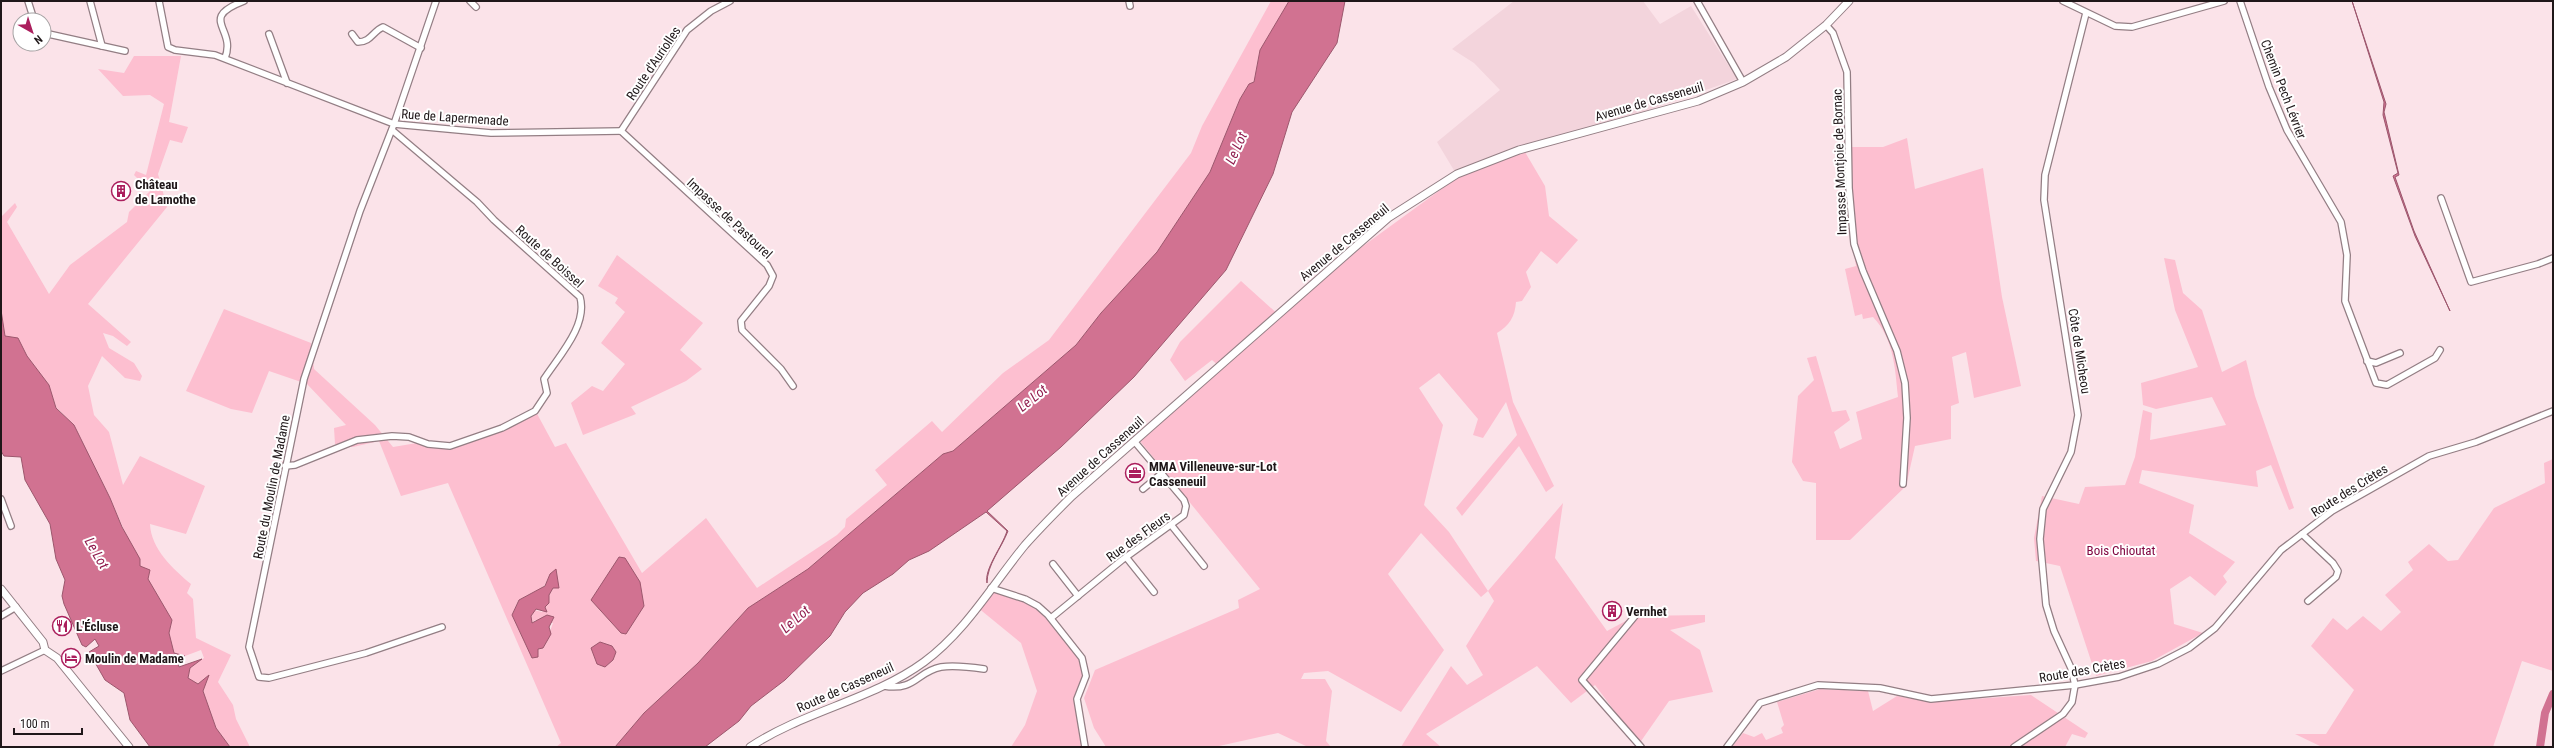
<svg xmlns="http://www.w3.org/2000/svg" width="2554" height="748" font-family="'Roboto Condensed',sans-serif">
	<rect width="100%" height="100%" fill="#fbe3e9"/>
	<path fill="#f3d4dc" d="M1514,1H1643L1660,24L1691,6L1737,79L1458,177L1437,142L1500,90L1474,63L1452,49Z"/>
	<g fill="#fdbfd0" fill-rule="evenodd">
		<path d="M1271,1H1289L1260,50L1254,82L1249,84L1240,99L1210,172L1157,252L1101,313L1076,345L953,451L943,454L808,569L748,608L698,663L644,713L615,747H556L561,743L448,483L401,496L379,441L353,447L335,444L334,428L346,425L307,384L269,371L252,413L231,409L186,391L224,309L311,343L314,369L375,425L393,447L423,442L447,447L535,410L555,447L566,443L642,573L706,518L757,588L837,535L845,527L846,519L887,485L875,470L932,421L942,432L1003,373L1049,340L1191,153L1202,126ZM556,575L559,588H553L549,595V602L542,612L534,610L531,616L532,623L535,620L553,623L545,645L538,649V655L532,657L512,615C514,611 516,603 520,600C531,591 544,592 549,577Z"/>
		<path d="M134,56H181L169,122L188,127L182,143L170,140L158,174L167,207L88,304L131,342L127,346L113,336L103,333L109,348L134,363L142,376L140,381L125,378L102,356L88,386L94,415L109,432L123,485L140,456L205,486L186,534L150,524C151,549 173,569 191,584L187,593L193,599L196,638L231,655L218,682L233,705L236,719L250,747H230L216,728L203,691L208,676L198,684L188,679L190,668L204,658L201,650L185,656L174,653L169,633L172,620L140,566L110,498L74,425L56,407L49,385L27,356L18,339L5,336L1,310V217L15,203L17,207L7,222L49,294L70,265L127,222L129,212L150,191L134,175L136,171L146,175L164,104L150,95L123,96L98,69L124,73Z"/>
		<path d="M1907,138L1915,189L1983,168L2002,297L2021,386L1974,398L1966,352L1952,357L1959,403L1951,406V439L1915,446L1906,486L1850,540H1816V483L1803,481L1792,462L1798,396L1814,380L1807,358L1816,356L1832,412L1846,410L1850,420L1834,432L1840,449L1862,439L1856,412L1898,397C1895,368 1894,339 1873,317L1863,319L1862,314L1855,316L1845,269L1856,266L1852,241L1846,147H1883Z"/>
		<path d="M1525,152L1545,186L1549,216L1578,240L1557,264L1541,251L1526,272L1531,287L1522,301L1516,302C1515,317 1509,326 1497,333L1513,402L1554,486L1546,492L1519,446L1462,516L1456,508L1517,435L1506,402L1483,438L1473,435L1478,419L1439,373L1419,388L1443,425L1424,505L1449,532L1488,591L1563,503L1555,558L1607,631L1635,616L1705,615V622L1670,630L1700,650L1713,692L1669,701L1639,744L1595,685L1571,703L1537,666L1426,734L1441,747H1401L1451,666L1467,685L1483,675L1466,646L1494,601L1488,591L1481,597L1421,533L1388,574L1444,650L1401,712L1328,671L1304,673L1301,679H1325L1332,691L1326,741L1331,747H1308L1278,733L1219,746L1106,747L1094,728L1084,698L1095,670L1239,608L1238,600L1260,589L1140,441L1221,368L1212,360L1185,381L1170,360L1180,342L1241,281L1281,317L1359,249L1458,177Z"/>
		<path d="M617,255L703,323L680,350L702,369L686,381L631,407L636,414L583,435L571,403L592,386L603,391L625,364L601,343L625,312L615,303L618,298L598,286Z"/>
		<path d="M2164,258L2175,260L2183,293L2202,310L2222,372L2246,360L2255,396L2294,508L2289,510L2271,465L2256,471L2258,487L2142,470L2139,483L2194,505L2189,533L2235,562L2223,576L2227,582L2215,596L2190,576L2170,589L2174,624L2203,633L2152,661L2096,676L2060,566L2036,561L2034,538L2042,496L2079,504L2085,487L2125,485L2135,457L2143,410L2152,413L2150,440L2226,425L2212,397L2156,409L2143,405L2141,383L2198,367L2175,310Z"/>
		<path d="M2553,459V671L2522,661L2493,747H2322L2295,734H2326L2354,690L2311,646L2333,618L2347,630L2363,616L2381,631L2401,612L2385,595L2413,570L2408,562L2429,544L2448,561L2458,560L2494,508L2545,483L2544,463Z"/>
		<path d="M991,588L1038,606L1082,658L1086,676L1077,699L1085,747H1011L1025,725L1037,691L1021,643L977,607Z"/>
		<path d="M1820,689L1868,691L1873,711L1897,696L1931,702L2031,695L2088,733L2085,738L2072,734L2065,747H1732L1743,733L1754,737L1762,733L1766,740L1783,733L1781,728L1784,725L1777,702Z"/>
	</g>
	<g fill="#d17291" stroke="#9c576d">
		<path d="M1289,1H1345L1337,43L1292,112L1273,174L1226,270L1134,377L1061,447L987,511L1008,531C1001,549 987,565 987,583C984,569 1002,547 1007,531L986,512L929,551L909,560L893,574L863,593L845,612L830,636L785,680L751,706L739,721L705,747H615L644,713L698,663L748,608L808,569L943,454L953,451L1076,345L1101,313L1157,252L1210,172L1240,99L1249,84L1254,82L1260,50Z"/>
		<path d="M2352,1L2386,104L2384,112L2399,175L2395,177L2414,231L2450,311L2415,236L2393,176L2398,173L2383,115L2384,102Z"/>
		<path d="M1,310L5,336L18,338L27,356L49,385L56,408L74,425L110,498L122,527L140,559V566L150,570L148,579L172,620L169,633L174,653L185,656L177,660L179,667L202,659L190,668L188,678L198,684L209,675L203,691L216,728L230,747H150L130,720L124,693L105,680L89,652L99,646L95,639L86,647L82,645L64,604L62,596L65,580L56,559L50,524L25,480L21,457L4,456L1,451Z"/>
		<path d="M619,557L625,558L640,582L644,606L626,634L621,633L591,600Z"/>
		<path d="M556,569L559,588H553L549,595V603L545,607L547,612L536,609L531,616L532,623L547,615L554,617L549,627L551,634L543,648L538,649V657L532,658L512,615L519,600L545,586L550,574Z"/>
		<path d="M600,642L612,646L616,652L613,660L605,667L597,664L591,648Z"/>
	</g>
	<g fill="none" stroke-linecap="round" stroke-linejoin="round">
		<path stroke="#d17291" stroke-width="8" d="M2540,747L2545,713L2553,694"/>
		<g stroke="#937e84" stroke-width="8">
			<g id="minor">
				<path d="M28,1L34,20"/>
				<path d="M90,1L102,46"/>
				<path d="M159,1L168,47L175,50L215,55L394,124L491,133L621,131"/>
				<path d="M436,1L394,124L360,211L304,379L249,647L259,677L269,678L366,653L442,627"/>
				<path d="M470,1L476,7"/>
				<path d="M1129,1L1130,6"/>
				<path d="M1697,1L1743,82"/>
				<path d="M2063,1L2115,26L2132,27L2224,1"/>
				<path d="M2240,1L2269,87L2287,130L2341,222L2347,255L2345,301L2376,383L2387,385L2435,358L2440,350"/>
				<path d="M1826,25L1833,33L1847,72L1849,188L1854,244L1863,271L1897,351L1905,383L1907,418L1903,484"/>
				<path d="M44,33L125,51"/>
				<path d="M269,34L287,83"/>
				<path d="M352,34L358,42C371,42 373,31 383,27L421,48"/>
				<path d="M225,58C237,28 197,19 244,1"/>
				<path d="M621,131L767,265L773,276L769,286L741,321L742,330L781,369L793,386"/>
				<path d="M621,131L687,30L711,11L730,1"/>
				<path d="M2441,198L2471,282L2538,264L2553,258"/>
				<path d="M2367,361L2376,363L2400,353"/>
				<path d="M285,466L295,465L357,440L392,436L409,437L428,444L450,446L502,428L535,411L547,393L544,379C559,356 588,325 580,297L494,220L477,202L392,130"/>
				<path d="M1143,489L1162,473"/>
				<path d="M1,499L11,526"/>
				<path d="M1172,526L1204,566"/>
				<path d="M2302,534L2333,563L2338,571L2336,577L2308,601"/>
				<path d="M1126,557L1154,592"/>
				<path d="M1053,564L1078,596"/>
				<path d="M991,588L1025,599L1038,606L1048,615L1082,658L1086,676L1077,699L1085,747"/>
				<path d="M1,616L16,607"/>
				<path d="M1635,616L1582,680L1641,747"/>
				<path d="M1051,618L1122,560L1184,515L1186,506L1184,500L1134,441"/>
				<path d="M1,671L45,650"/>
				<path d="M884,686C916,691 916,672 941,667C955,665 970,667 984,669"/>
				<path d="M1727,747L1760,703L1818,685L1880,688L1931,699L2075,685L2119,677L2158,664L2189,648L2215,628L2281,550L2332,511L2429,456L2476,442L2553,411"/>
				<path d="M2014,747L2063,714L2072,702L2075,685L2071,668L2054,631L2046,605L2040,539L2043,509L2071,452L2078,415L2044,200L2045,175L2086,13"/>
			</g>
		</g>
		<g stroke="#937e84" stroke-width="9">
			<g id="major">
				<path d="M1,589L43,642L45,650L57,658L129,747"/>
				<path d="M750,747C804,711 872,700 924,662C966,631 993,584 1025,545C1040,528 1056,512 1072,496L1388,218L1457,174L1519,150L1698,101L1743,82L1786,57L1826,25L1849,1"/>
			</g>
		</g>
		<use href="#minor" stroke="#fff" stroke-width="5.5"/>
		<use href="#major" stroke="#fff" stroke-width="7"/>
	</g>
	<defs>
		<g id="building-ring" transform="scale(1)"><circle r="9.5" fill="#fff" stroke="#ab1f5d" stroke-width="1.5"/><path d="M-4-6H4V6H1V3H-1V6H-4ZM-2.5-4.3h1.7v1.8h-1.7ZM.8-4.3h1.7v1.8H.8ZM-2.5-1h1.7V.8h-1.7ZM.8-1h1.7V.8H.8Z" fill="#ab1f5d"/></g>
		<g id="office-ring" transform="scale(1)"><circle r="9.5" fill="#fff" stroke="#ab1f5d" stroke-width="1.5"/><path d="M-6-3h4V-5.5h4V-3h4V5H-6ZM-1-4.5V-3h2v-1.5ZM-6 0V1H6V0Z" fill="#ab1f5d"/></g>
		<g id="restaurant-ring" transform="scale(1)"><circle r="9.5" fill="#fff" stroke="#ab1f5d" stroke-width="1.5"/><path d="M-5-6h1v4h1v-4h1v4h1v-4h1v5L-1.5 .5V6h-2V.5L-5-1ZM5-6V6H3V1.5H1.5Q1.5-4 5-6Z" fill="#ab1f5d"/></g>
		<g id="hotel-ring" transform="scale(1)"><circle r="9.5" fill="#fff" stroke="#ab1f5d" stroke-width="1.5"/><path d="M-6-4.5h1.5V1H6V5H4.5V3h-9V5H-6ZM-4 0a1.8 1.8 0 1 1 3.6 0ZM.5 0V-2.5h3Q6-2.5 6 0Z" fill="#ab1f5d"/></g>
	</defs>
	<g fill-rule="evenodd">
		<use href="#building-ring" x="121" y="191"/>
		<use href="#office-ring" x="1135" y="473"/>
		<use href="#building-ring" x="1612" y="611"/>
		<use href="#restaurant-ring" x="62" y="626"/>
		<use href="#hotel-ring" x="71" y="658"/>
	</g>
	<g text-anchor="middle" stroke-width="4" stroke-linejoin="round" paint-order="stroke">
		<g font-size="13" fill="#1f1719" stroke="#fff">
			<text transform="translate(653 63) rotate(-56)" y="5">Route d'Auriolles</text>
			<text transform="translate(2284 89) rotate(69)" y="5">Chemin Pech Lévrier</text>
			<text transform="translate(1649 101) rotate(-16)" y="5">Avenue de Casseneuil</text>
			<text transform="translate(455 117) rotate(4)" y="5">Rue de Lapermenade</text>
			<text transform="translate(1839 162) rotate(-92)" y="5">Impasse Montjoie de Bornac</text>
			<text transform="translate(730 218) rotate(43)" y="5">Impasse de Pastourel</text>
			<text transform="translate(1344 242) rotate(-40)" y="5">Avenue de Casseneuil</text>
			<text transform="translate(550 256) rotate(42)" y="5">Route de Boissel</text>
			<text transform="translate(2080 351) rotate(81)" y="5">Côte de Micheou</text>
			<text transform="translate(1100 456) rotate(-42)" y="5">Avenue de Casseneuil</text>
			<text transform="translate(271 487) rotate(-79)" y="5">Route du Moulin de Madame</text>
			<text transform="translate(2349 490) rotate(-32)" y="5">Route des Crètes</text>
			<text transform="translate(1138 536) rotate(-36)" y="5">Rue des Fleurs</text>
			<text transform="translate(2082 670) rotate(-10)" y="5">Route des Crètes</text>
			<text transform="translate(845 687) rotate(-24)" y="5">Route de Casseneuil</text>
		</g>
		<g font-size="13" font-weight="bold" fill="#1f1719" stroke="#fff" text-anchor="start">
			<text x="135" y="189">Château<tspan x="135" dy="15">de Lamothe</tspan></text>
			<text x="1149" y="471">MMA Villeneuve-sur-Lot<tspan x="1149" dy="15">Casseneuil</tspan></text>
			<text x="1626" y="616">Vernhet</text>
			<text x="76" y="631">L'Écluse</text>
			<text x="85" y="663">Moulin de Madame</text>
		</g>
		<g font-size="13" fill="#810842" stroke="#fff">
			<text x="2121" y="555">Bois Chioutat</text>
		</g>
		<g font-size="14" font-style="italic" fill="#901d4e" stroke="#fff">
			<text transform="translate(1236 148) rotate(-66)" y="5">Le Lot</text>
			<text transform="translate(1032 398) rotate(-39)" y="5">Le Lot</text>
			<text transform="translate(97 553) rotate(60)" y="5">Le Lot</text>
			<text transform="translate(795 619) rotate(-41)" y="5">Le Lot</text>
		</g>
	</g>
	<rect width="2554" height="748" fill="none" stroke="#1f1719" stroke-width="4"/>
	<g transform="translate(32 32) rotate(141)"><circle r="19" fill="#ffffff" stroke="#a5a2a3"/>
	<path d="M0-3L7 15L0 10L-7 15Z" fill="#ab1f5d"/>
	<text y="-6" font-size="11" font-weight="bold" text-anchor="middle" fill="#1f1719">N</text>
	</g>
	<path d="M14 728v6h68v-6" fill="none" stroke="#1f1719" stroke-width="2"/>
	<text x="20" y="728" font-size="12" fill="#1f1719" stroke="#ffffff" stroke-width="3" paint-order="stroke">100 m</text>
</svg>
